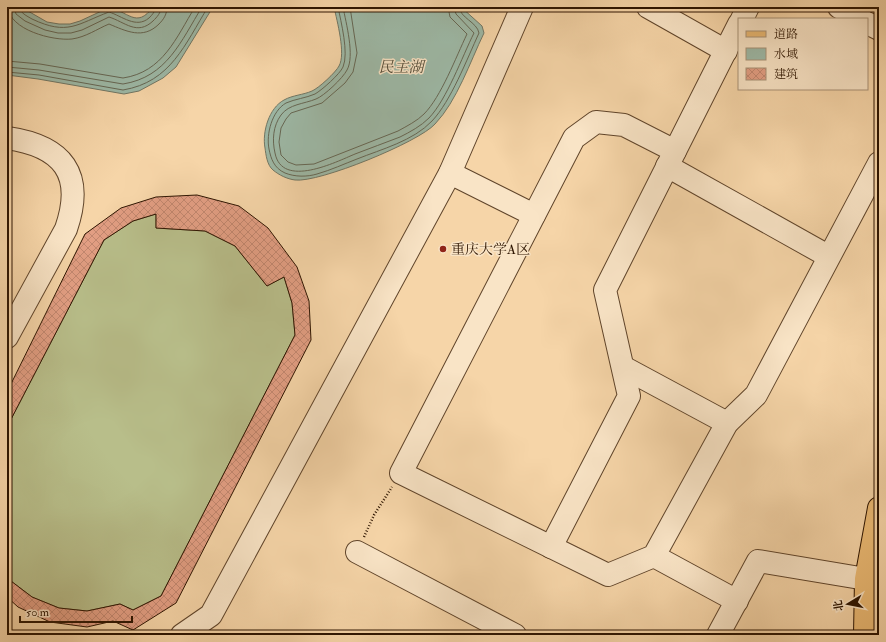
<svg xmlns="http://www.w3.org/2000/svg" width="886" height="642" font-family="'IM FELL Double Pica','Noto Serif SC',serif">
	<defs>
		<pattern id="building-cross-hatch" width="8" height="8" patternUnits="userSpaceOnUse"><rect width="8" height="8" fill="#e29e83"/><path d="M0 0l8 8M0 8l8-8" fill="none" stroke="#c2876f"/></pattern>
	</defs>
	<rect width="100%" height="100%" fill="#f6d5a8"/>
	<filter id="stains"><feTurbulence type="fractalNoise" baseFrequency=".005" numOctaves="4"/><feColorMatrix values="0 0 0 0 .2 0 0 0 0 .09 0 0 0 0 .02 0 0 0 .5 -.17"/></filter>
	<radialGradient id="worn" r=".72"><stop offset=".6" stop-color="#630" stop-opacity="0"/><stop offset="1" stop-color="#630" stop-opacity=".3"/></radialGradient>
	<path fill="#b8be8a" stroke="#736a46" d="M156,214V228L205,231L235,246L267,286L284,277L292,303L295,335L161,596L133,610L120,604L87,611L59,608L32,597L7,578V427L104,240L133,221Z"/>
	<g fill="#9db9a7" stroke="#717765">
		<path d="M7,7H21L47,22L59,24H70L80,21L108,8C128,10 136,30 153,7H213L176,67L163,78L139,91L124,94L38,79L7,75Z"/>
		<path d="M334,7H461L482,26L484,33C470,62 457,101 435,124C419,142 319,183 295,180C287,179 279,175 273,170C267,165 266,155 265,148C262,132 269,108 284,100C293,95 303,95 312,91C319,88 336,72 339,66C346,54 337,21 334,7Z"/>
	</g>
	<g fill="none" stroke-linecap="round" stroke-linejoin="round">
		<g stroke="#666754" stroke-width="1">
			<path d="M8,7C9,30 53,41 72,39C86,37 97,29 109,24C126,31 143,40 159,24C164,19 167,14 167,7"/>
			<path d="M14,7L16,14L25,21L45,30L58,33H71L82,30L109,17C125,22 137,36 153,21C157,17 161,13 161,7"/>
			<path d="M19,7C20,13 27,16 32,19C68,36 77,24 109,12C122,16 136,29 149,18C152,15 155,12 156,7"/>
			<path d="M338,7C341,22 349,53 343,67C340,74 322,90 315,94C306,98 295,99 286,103C272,111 266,134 269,149C271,159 274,168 285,173C295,177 307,177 317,174C331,170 344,164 357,159C382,149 413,141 432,121C451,101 467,59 479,33C477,22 460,18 459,7"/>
			<path d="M343,7C346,23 355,56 347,70C343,78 324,96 316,99C304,104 289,104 281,115C273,126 272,140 275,153C282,189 336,162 355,154C370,148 385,143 400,137C410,132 421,126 429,118C447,99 462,57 474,33L456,14L454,7"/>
			<path d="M350,7L357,53L353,72L345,83L322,103L291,113L286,119L281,128L279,142L281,155L288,162L296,165L314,164L398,131C407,126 417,121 424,114C441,97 456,57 467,34L450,17L448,7"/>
			<path d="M7,61L40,64L123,78C163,72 176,38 195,7"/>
			<path d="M7,67L39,70L123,84C167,77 181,41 202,7"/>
			<path d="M7,72L39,75L123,90C171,82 185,44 208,7"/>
		</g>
	</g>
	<path fill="url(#building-cross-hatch)" stroke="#2e1501" d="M197,195L239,206L268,228L297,267L309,301L311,340L176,603L133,630L113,621L87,627L50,622L18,607L7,597V578L32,597L59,608L87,611L120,604L133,610L161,596L295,335L292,303L284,277L267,286L235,246L205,231L156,228V214L133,221L104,240L7,427V392L85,234L121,208L156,197Z"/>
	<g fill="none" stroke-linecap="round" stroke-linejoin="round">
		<g stroke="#60452b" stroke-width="24">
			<g id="minor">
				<path d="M648,7L726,51"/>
				<path d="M839,7L861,19"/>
				<path d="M742,19L748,7"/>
				<path d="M867,23L879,29"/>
				<path d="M7,138C63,146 85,174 66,229L7,337"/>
				<path d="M675,151L624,125L596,122L574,138L401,473L608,575L654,556L727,423L756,395L879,163"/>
				<path d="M667,166L828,256"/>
				<path d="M450,173L534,215"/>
				<path d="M623,367L727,423"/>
				<path d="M551,547L629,396L605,290L739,24"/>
				<path d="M357,552L515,635"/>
				<path d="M654,556L737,601"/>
				<path d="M182,635L211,615L450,173L522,7"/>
				<path d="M718,635L758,561L866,579"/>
			</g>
		</g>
		<g stroke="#2e1501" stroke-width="24">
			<path id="major" d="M865,635L866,579L879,508"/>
		</g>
		<path stroke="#2e1501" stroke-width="2.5" stroke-dasharray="1 2" stroke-linecap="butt" d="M364,537L374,515L392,487"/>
		<use href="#minor" stroke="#f9e4c6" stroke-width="22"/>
		<use href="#major" stroke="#ebba74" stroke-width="22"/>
	</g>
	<circle fill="#8f2418" stroke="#f9e4c6" stroke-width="1.5" cx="443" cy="249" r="4"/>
	<g text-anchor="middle" stroke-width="3" stroke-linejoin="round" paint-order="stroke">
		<g font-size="14" fill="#2e1501" stroke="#f9e4c6" text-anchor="start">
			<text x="451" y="254">重庆大学A区</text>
		</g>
		<g font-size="15" font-style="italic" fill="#554e3b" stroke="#f9e4c6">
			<text x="401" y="72">民主湖</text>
		</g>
	</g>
	<rect width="886" height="642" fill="none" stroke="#f6d5a8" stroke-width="24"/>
	<rect x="8" y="8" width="870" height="626" fill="none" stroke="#2e1501" stroke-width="2"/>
	<rect x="12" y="12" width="862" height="618" fill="none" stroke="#2e1501"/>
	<rect x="738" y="18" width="130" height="72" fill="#f9e4c6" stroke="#a89177"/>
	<rect x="746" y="31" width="20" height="6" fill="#ebba74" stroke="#a89177"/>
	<text x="774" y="38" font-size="12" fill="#2e1501">道路</text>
	<rect x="746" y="48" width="20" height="12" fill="#9db9a7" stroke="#a89177"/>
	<text x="774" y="58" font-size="12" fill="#2e1501">水域</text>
	<rect x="746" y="68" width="20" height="12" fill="url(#building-cross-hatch)" stroke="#a89177"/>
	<text x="774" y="78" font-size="12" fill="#2e1501">建筑</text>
	<g transform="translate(848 604) rotate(260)" stroke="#f9e4c6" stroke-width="3" paint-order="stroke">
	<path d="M0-3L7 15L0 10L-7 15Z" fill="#2e1501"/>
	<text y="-6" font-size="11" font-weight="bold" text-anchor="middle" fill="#2e1501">北</text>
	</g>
	<path d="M20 616v6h112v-6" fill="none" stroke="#2e1501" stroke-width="2"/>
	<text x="26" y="616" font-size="12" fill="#2e1501" stroke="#f9e4c6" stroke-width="3" paint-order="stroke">50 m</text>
	<rect width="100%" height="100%" filter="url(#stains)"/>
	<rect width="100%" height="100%" fill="url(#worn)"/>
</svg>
